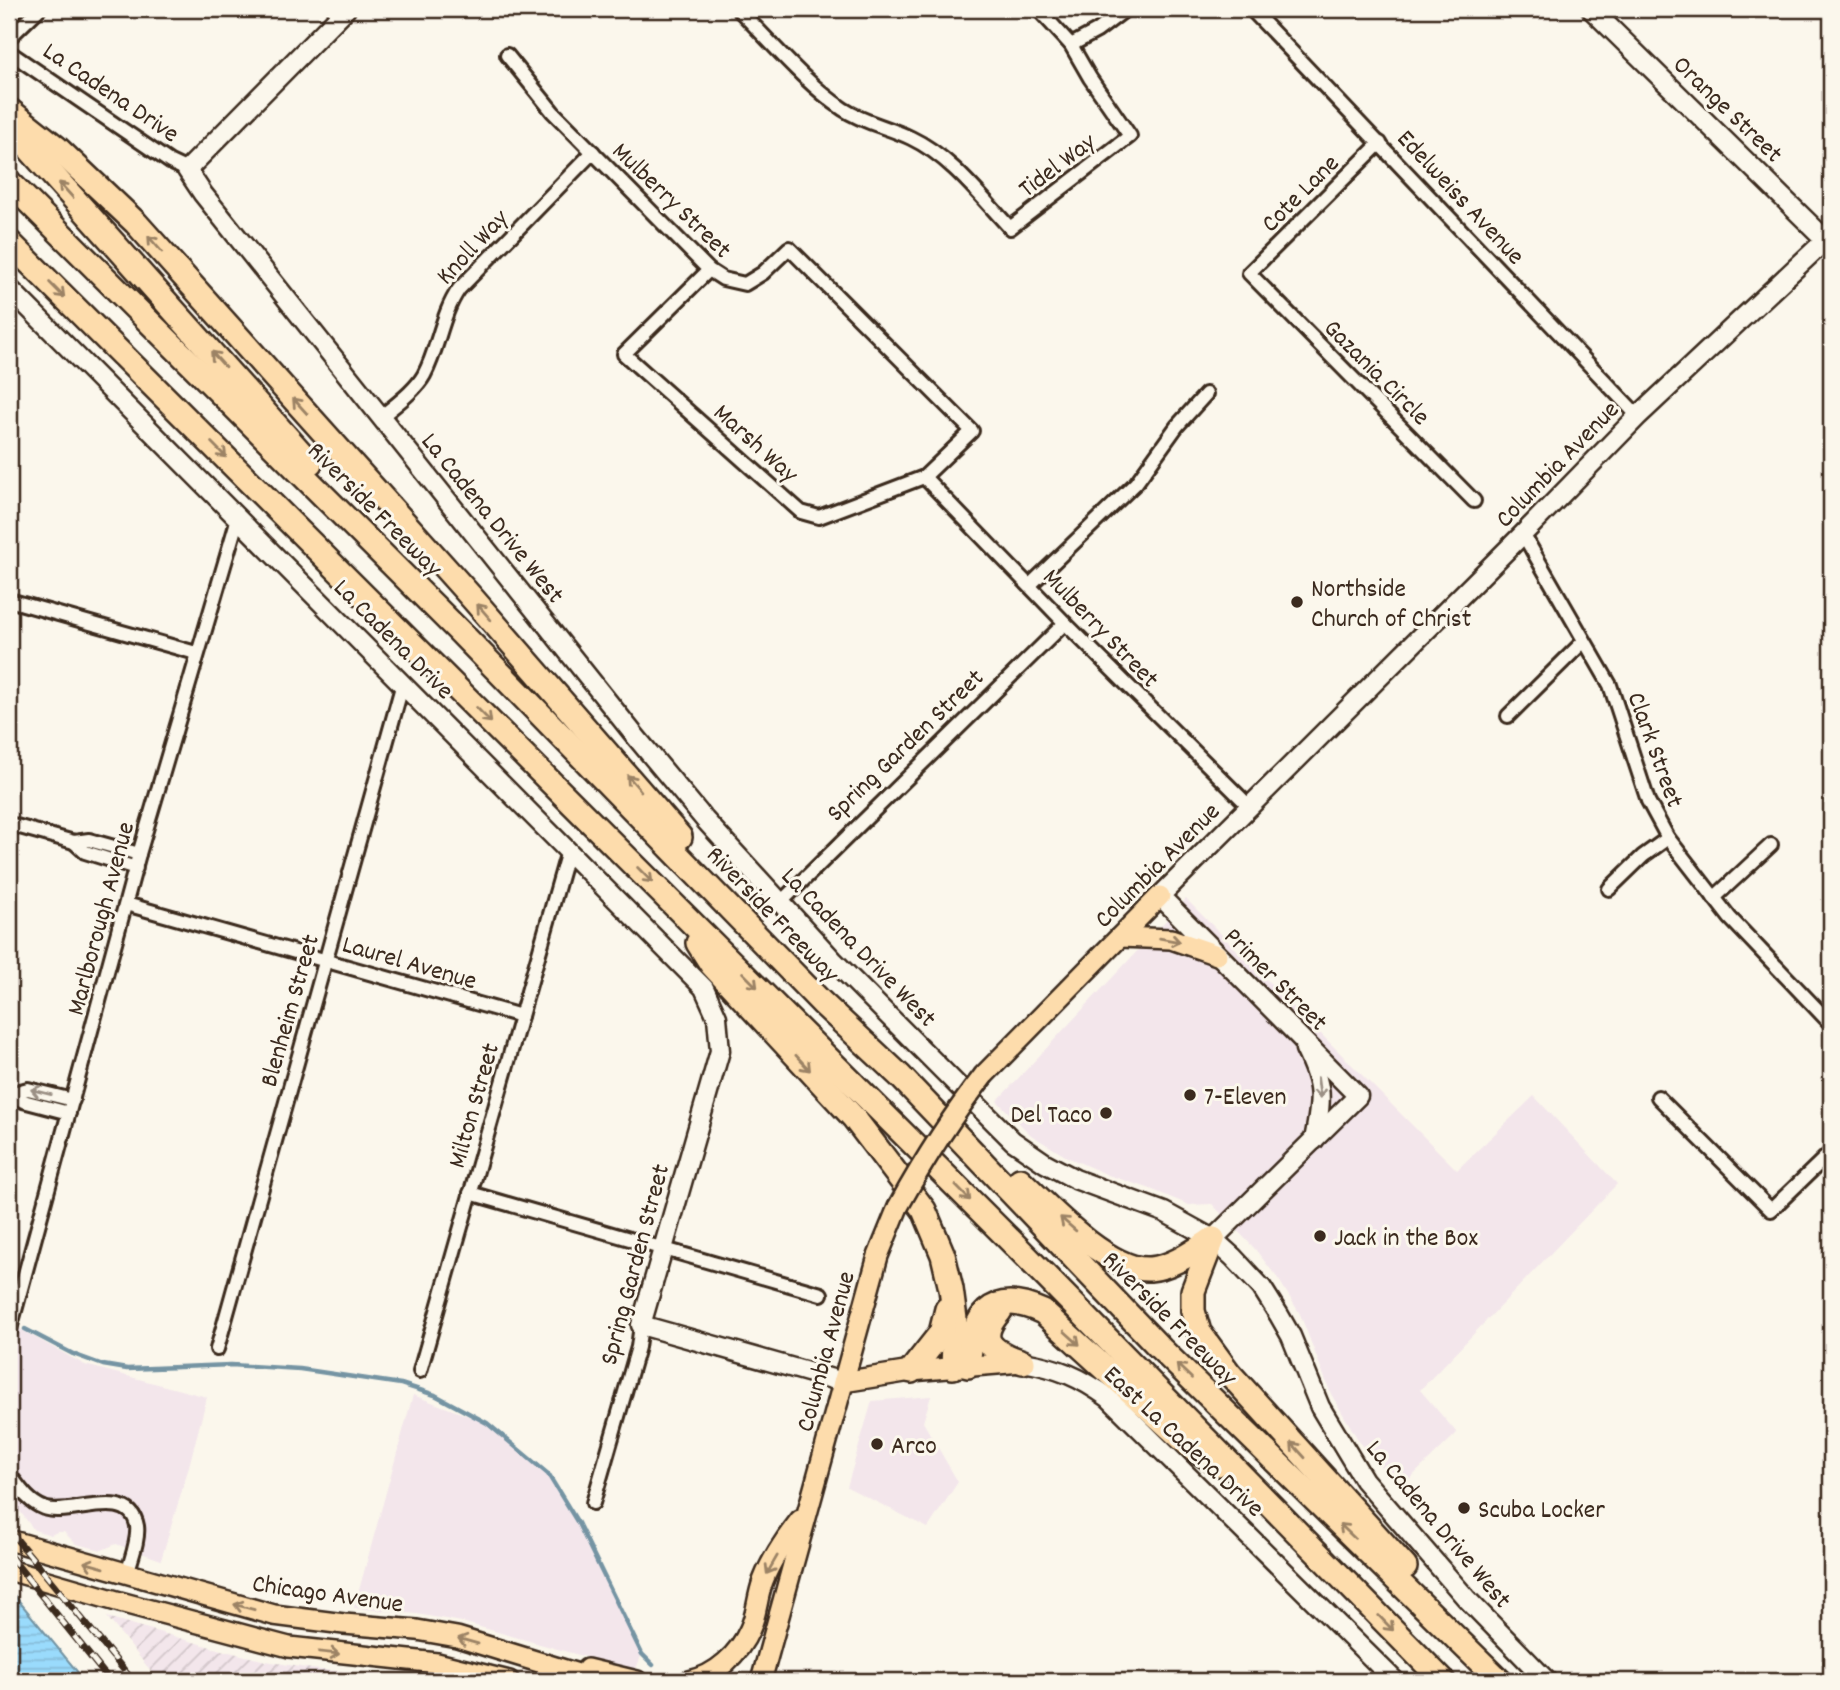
<svg xmlns="http://www.w3.org/2000/svg" width="1840" height="1690" font-family="Dekko,sans-serif">
	<defs>
		<pattern id="industrial-furrows" width="10" height="10" patternUnits="userSpaceOnUse" patternTransform="scale(1.75)"><rect width="10" height="10" fill="#f3e6eb"/><path d="M-1 1l2-2M0 10L10 0M9 11l2-2" fill="none" stroke="#d1c5c9"/></pattern>
		<pattern id="water-rules" width="6" height="5" patternUnits="userSpaceOnUse" patternTransform="scale(1.75)"><rect width="6" height="5" fill="#9adbfc"/><path d="M0 2.5h6" fill="none" stroke="#86bcd8"/></pattern>
	</defs>
	<rect width="100%" height="100%" fill="#fbf7ec"/>
	<filter id="ink" filterUnits="userSpaceOnUse"><feTurbulence type="fractalNoise" baseFrequency=".0143" numOctaves="2"/><feDisplacementMap in="SourceGraphic" scale="14" xChannelSelector="R" yChannelSelector="G"/><feConvolveMatrix kernelMatrix="1 2 1 2 8 2 1 2 1" color-interpolation-filters="sRGB"/></filter>
	<g filter="url(#ink)">
		<g fill="#f3e6eb">
			<path d="M1186,899L1457,1170L1534,1096L1617,1184L1420,1390L1457,1433L1400,1488L1362,1446L1331,1394L1300,1314L1279,1280L1255,1249L1212,1204L1189,1205L1148,1188L1108,1175L1067,1157L1031,1135L997,1101Z"/>
			<path d="M9,1323L85,1365L207,1397L188,1470L161,1560L116,1544L102,1550L76,1544L64,1532H57L51,1535L34,1530L9,1497Z"/>
			<path d="M413,1395L487,1423L548,1474L578,1523L642,1654L635,1671L462,1622L417,1614L354,1608Z"/>
			<path d="M931,1396L923,1422L958,1482L928,1528L847,1487L872,1401Z"/>
		</g>
		<path fill="url(#industrial-furrows)" d="M107,1617L221,1650L266,1661L312,1669L412,1678L424,1681H159Z"/>
		<path fill="url(#water-rules)" stroke="#7494a3" stroke-width="2" d="M9,1589L85,1681H9Z"/>
		<g fill="none" stroke-linecap="round" stroke-linejoin="round">
			<path stroke="#7494a3" stroke-width="4.5" d="M25,1329L73,1354L103,1365L127,1369L231,1365L300,1369L401,1384L435,1395L487,1423L548,1474L578,1523L642,1654L653,1665"/>
			<g stroke="#3b2a1e" stroke-width="18">
				<g id="street">
					<path d="M738,9C770,41 806,84 843,109C864,123 888,127 911,138C951,157 980,196 1010,228L1130,136L1090,78L1071,45L1038,9"/>
					<path d="M1251,9L1638,416"/>
					<path d="M9,38L39,9"/>
					<path d="M1071,45L1097,31L1126,9"/>
					<path d="M9,52L170,162L187,170"/>
					<path d="M507,55L553,112L709,270L723,279L745,284L763,273L789,248L972,431L924,477L819,517L801,512L624,354L709,270"/>
					<path d="M1380,143L1249,273L1474,501"/>
					<path d="M381,417C395,405 415,391 424,375C439,347 441,315 459,289L593,152"/>
					<path d="M924,477L1065,623L1250,807"/>
					<path d="M1523,534L1610,685L1648,801L1668,838L1730,918L1831,1024"/>
					<path d="M1030,585L1136,483L1177,426L1206,394"/>
					<path d="M9,600L196,653"/>
					<path d="M1508,716L1584,641"/>
					<path d="M9,824L74,842L89,840L139,854"/>
					<path d="M74,842L85,852L136,868"/>
					<path d="M1609,889L1643,856L1668,838"/>
					<path d="M1714,898L1771,845"/>
					<path d="M781,902L1065,623"/>
					<path d="M126,904L521,1016"/>
					<path d="M9,1094L23,1101L69,1113"/>
					<path d="M10,1094L28,1089L73,1100"/>
					<path d="M1658,1097L1771,1210L1831,1152"/>
					<path d="M470,1193L821,1294"/>
					<path d="M9,1333L139,854L238,518"/>
					<path d="M217,1349L403,683"/>
					<path d="M420,1371L568,851"/>
					<path d="M9,1474C19,1487 28,1502 44,1508C68,1518 130,1485 137,1526C139,1541 130,1561 127,1575"/>
					<path d="M593,1503L638,1347L641,1325"/>
				</g>
			</g>
			<g stroke="#3b2a1e" stroke-width="23">
				<g id="secondary">
					<path d="M346,9L187,170L203,194L636,737L705,820L833,960L1013,1141L1045,1163L1075,1179L1164,1212L1213,1239L1233,1257L1262,1288L1279,1315L1291,1336L1320,1407L1364,1480L1466,1598L1547,1681"/>
					<path d="M1591,9L1831,245"/>
					<path d="M9,288L704,988L717,1017L720,1051L641,1325L843,1382"/>
					<path d="M1305,1049C1324,1087 1322,1099 1314,1140"/>
					<path d="M1213,1239L1358,1096L1160,896L1523,534L1638,416L1831,235"/>
					<path d="M1023,1362C1059,1368 1080,1377 1109,1398L1395,1681"/>
				</g>
			</g>
			<g stroke="#3b2a1e" stroke-width="24">
				<g id="primary">
					<path d="M1120,937L1171,939L1217,955"/>
					<path d="M984,1075L1160,896"/>
					<path d="M843,1382L911,1371L1022,1362"/>
					<path d="M9,1540L274,1615L344,1624L417,1630L457,1637L601,1681"/>
					<path d="M9,1570L120,1602L289,1647L437,1663L509,1681"/>
					<path d="M587,1669L637,1681"/>
					<path d="M689,1681C716,1676 739,1654 750,1629C757,1614 757,1597 763,1581C771,1560 786,1538 800,1520"/>
					<path d="M761,1681L878,1256L898,1207"/>
				</g>
			</g>
			<g stroke="#3b2a1e" stroke-width="28">
				<g id="highway">
					<path d="M9,110L57,148L136,223L473,599L680,837"/>
					<path d="M9,126L310,463"/>
					<path d="M9,182L458,630L822,1003L900,1076L1161,1349L1500,1681"/>
					<path d="M9,242L1019,1249L1443,1681"/>
					<path d="M698,943L712,965L854,1118L924,1210L943,1255L951,1289L955,1319L953,1367"/>
					<path d="M1020,1180C1049,1208 1109,1272 1150,1269C1173,1267 1194,1251 1213,1239"/>
					<path d="M1213,1239L1193,1291V1311L1199,1332L1229,1373L1405,1567"/>
					<path d="M1000,1311C974,1341 993,1352 1023,1362"/>
					<path d="M968,1366C972,1317 990,1287 1043,1312L1190,1446L1218,1464"/>
					<path d="M911,1371L941,1333L947,1309"/>
				</g>
			</g>
			<use href="#street" stroke="#fbf7ec" stroke-width="12"/>
			<use href="#secondary" stroke="#fbf7ec" stroke-width="18"/>
			<use href="#primary" stroke="#fddcac" stroke-width="19"/>
			<use href="#highway" stroke="#fddcac" stroke-width="23"/>
			<g stroke="#3b2a1e" stroke-width="7">
				<g id="rail">
					<path d="M9,1530L133,1681"/>
					<path d="M9,1555L110,1681"/>
				</g>
			</g>
			<use href="#rail" stroke="#fbf7ec" stroke-width="4.5" stroke-dasharray="13" stroke-linecap="butt"/>
			<g stroke="#3b2a1e" stroke-width="24" stroke-linecap="butt">
				<path id="primary-bridge" d="M898,1207C924,1160 951,1117 984,1075"/>
			</g>
			<use href="#primary-bridge" stroke="#fddcac" stroke-width="19"/>
		</g>
		<defs><path id="oneway-shaft" d="M-6 0H5M1.5-3L5.5 0L1.5 3" fill="none" stroke-width="1.6" stroke-linecap="round" stroke-linejoin="round" transform="scale(1.75)"/></defs>
		<g stroke="#9c8365">
			<use href="#oneway-shaft" transform="translate(66 190) rotate(-132)"/>
			<use href="#oneway-shaft" transform="translate(155 244) rotate(-131)"/>
			<use href="#oneway-shaft" transform="translate(57 290) rotate(45)"/>
			<use href="#oneway-shaft" transform="translate(218 359) rotate(-132)"/>
			<use href="#oneway-shaft" transform="translate(300 406) rotate(-132)"/>
			<use href="#oneway-shaft" transform="translate(219 450) rotate(45)"/>
			<use href="#oneway-shaft" transform="translate(484 612) rotate(-131)"/>
			<use href="#oneway-shaft" transform="translate(484 715) rotate(45)"/>
			<use href="#oneway-shaft" transform="translate(634 783) rotate(-131)"/>
			<use href="#oneway-shaft" transform="translate(645 875) rotate(45)"/>
			<use href="#oneway-shaft" transform="translate(1170 940) rotate(10)"/>
			<use href="#oneway-shaft" transform="translate(750 980) rotate(45)"/>
			<use href="#oneway-shaft" transform="translate(803 1063) rotate(47)"/>
			<use href="#oneway-shaft" transform="translate(963 1193) rotate(45)"/>
			<use href="#oneway-shaft" transform="translate(1068 1224) rotate(-139)"/>
			<use href="#oneway-shaft" transform="translate(1072 1338) rotate(42)"/>
			<use href="#oneway-shaft" transform="translate(1184 1371) rotate(-136)"/>
			<use href="#oneway-shaft" transform="translate(1298 1450) rotate(-132)"/>
			<use href="#oneway-shaft" transform="translate(1347 1531) rotate(-136)"/>
			<use href="#oneway-shaft" transform="translate(94 1565) rotate(-164)"/>
			<use href="#oneway-shaft" transform="translate(772 1565) rotate(120)"/>
			<use href="#oneway-shaft" transform="translate(244 1607) rotate(-165)"/>
			<use href="#oneway-shaft" transform="translate(1386 1623) rotate(46)"/>
			<use href="#oneway-shaft" transform="translate(468 1641) rotate(-164)"/>
			<use href="#oneway-shaft" transform="translate(329 1653) rotate(6)"/>
		</g>
		<g stroke="#9b9085">
			<use href="#oneway-shaft" transform="translate(1319 1088) rotate(82)"/>
			<use href="#oneway-shaft" transform="translate(41 1092) rotate(-166)"/>
		</g>
	</g>
	<g fill="#3b2a1e" stroke="#fbf7ec" stroke-width="2.5">
		<circle cx="1297" cy="602" r="7"/>
		<circle cx="1190" cy="1095" r="7"/>
		<circle cx="1106" cy="1113" r="7"/>
		<circle cx="1320" cy="1236" r="7"/>
		<circle cx="877" cy="1444" r="7"/>
		<circle cx="1464" cy="1508" r="7"/>
	</g>
	<g text-anchor="middle" stroke-width="6" stroke-linejoin="round" paint-order="stroke">
		<g font-size="26" fill="#3b2a1e" stroke="#fbf7ec">
			<text transform="translate(112 91) rotate(34)" y="9">La Cadena Drive</text>
			<text transform="translate(1729 108) rotate(44)" y="9">Orange Street</text>
			<text transform="translate(1056 164) rotate(-37)" y="9">Tidel Way</text>
			<text transform="translate(1299 192) rotate(-45)" y="9">Cote Lane</text>
			<text transform="translate(1462 196) rotate(47)" y="9">Edelweiss Avenue</text>
			<text transform="translate(673 199) rotate(44)" y="9">Mulberry Street</text>
			<text transform="translate(471 246) rotate(-47)" y="9">Knoll Way</text>
			<text transform="translate(1378 371) rotate(45)" y="9">Gazania Circle</text>
			<text transform="translate(757 442) rotate(42)" y="9">Marsh Way</text>
			<text transform="translate(1556 463) rotate(-46)" y="9">Columbia Avenue</text>
			<text transform="translate(376 508) rotate(45)" y="9">Riverside Freeway</text>
			<text transform="translate(494 517) rotate(51)" y="9">La Cadena Drive West</text>
			<text transform="translate(1102 627) rotate(46)" y="9">Mulberry Street</text>
			<text transform="translate(395 638) rotate(45)" y="9">La Cadena Drive</text>
			<text transform="translate(904 744) rotate(-44)" y="9">Spring Garden Street</text>
			<text transform="translate(1657 749) rotate(70)" y="9">Clark Street</text>
			<text transform="translate(1156 864) rotate(-45)" y="9">Columbia Avenue</text>
			<text transform="translate(774 913) rotate(46)" y="9">Riverside Freeway</text>
			<text transform="translate(99 918) rotate(-75)" y="9">Marlborough Avenue</text>
			<text transform="translate(860 946) rotate(46)" y="9">La Cadena Drive West</text>
			<text transform="translate(410 961) rotate(16)" y="9">Laurel Avenue</text>
			<text transform="translate(1277 978) rotate(45)" y="9">Primer Street</text>
			<text transform="translate(288 1010) rotate(-74)" y="9">Blenheim Street</text>
			<text transform="translate(472 1105) rotate(-74)" y="9">Milton Street</text>
			<text transform="translate(633 1264) rotate(-75)" y="9">Spring Garden Street</text>
			<text transform="translate(1171 1317) rotate(45)" y="9">Riverside Freeway</text>
			<text transform="translate(824 1351) rotate(-75)" y="9">Columbia Avenue</text>
			<text transform="translate(1185 1440) rotate(43)" y="9">East La Cadena Drive</text>
			<text transform="translate(1440 1523) rotate(50)" y="9">La Cadena Drive West</text>
			<text transform="translate(328 1592) rotate(8)" y="9">Chicago Avenue</text>
		</g>
		<g font-size="26" fill="#3b2a1e" stroke="#fbf7ec" text-anchor="start">
			<text x="1311" y="596">Northside<tspan x="1311" dy="30">Church of Christ</tspan></text>
			<text x="1204" y="1104">7-Eleven</text>
			<text x="1092" y="1122" text-anchor="end">Del Taco</text>
			<text x="1334" y="1245">Jack in the Box</text>
			<text x="891" y="1453">Arco</text>
			<text x="1478" y="1517">Scuba Locker</text>
		</g>
	</g>
	<rect width="1840" height="1690" fill="none" stroke="#fbf7ec" stroke-width="35"/>
	<rect x="18" y="18" width="1805" height="1655" fill="none" stroke="#3b2a1e" stroke-width="2.5" filter="url(#ink)"/>
</svg>
